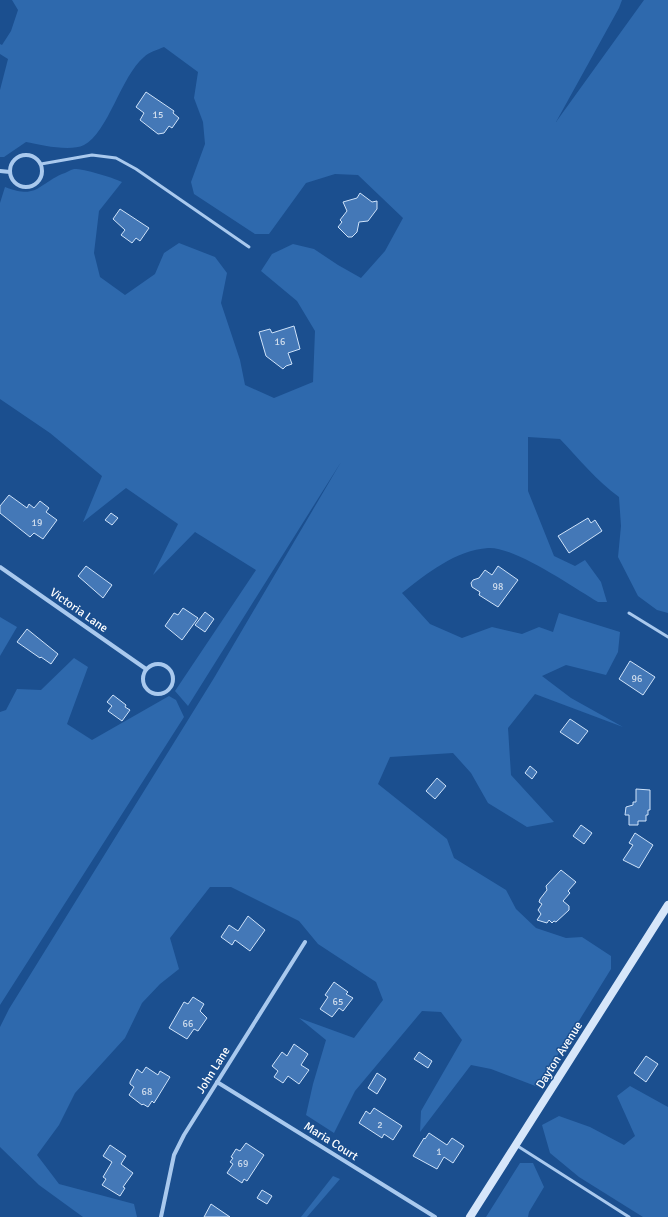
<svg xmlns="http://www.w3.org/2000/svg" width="668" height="1217" font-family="Signika,sans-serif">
	<rect width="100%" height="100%" fill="#1b4f8f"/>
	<g fill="#2e69ad">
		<path d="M12,0H622L619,8L556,122L644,0H668V613L657,610L638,596L618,557L621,526L619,497C597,481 579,459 560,439L528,437V491L554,556L575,566L585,560L601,582L607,602H598C574,588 514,546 488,548C456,550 426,574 402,593L430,624L462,638L492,627L522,634L539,627L553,632L559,613L620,632L618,652L606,675L566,665L542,676L571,698L623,727L535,694L508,728L511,775L554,822L527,827L488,803L471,773L453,753L390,757L378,784L447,839L454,858L506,890L516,909L536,928L566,938L582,937L611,956V969L538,1087L491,1069L471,1065L420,1132L421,1111L462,1040L441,1012L422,1011L355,1091L334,1133L306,1115L313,1084L326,1040L299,1018L354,1038L383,1000L376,982L318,944L299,921L231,887H210L170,938L179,969L160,984L142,1003L125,1038L75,1093L59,1125L37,1155L59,1184L134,1204L137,1217H83L39,1185L0,1147V1027L9,1009L214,678L341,462L188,706L175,691L256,570L195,532L153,575L178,524L126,488L83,522L102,476L50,433L0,399V203L5,187C37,199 36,186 62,174C66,173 70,170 74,169C85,169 111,177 122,182L99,211L94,253L100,277L125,295L155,274L164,253L179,243L215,257L227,273L221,303L240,360L245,385L274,398L313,382L315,331L297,301L261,271L272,254L293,244L314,249L338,265L361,278L385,251L403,218L358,175L335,174L306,183L269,234H255L194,194L191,182L205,144L203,122L194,98L198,72L164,47C157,50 149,52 144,57C121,76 108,133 84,145C70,152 41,145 26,142L4,157H0V90L8,59L0,54V44L2,45L11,31L18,10Z"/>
		<path d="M0,617L17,627L0,656Z"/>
		<path d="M74,658L88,667L67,724L92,740L169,696L176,700L184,717L0,1005V712L6,710L17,689L41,690Z"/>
		<path d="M630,1086L668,1107V1217H643L579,1177L550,1153L542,1125L559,1116L590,1127L624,1145L635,1136L617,1096Z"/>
		<path d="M520,1163H533L544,1187L529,1212L528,1217H486Z"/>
		<path d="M333,1176L340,1179L307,1217H301Z"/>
	</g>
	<g fill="#4478b7" stroke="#cfe3fa">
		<path d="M146,92L174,111L173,113L179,118L172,128L169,126L164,133L158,134L140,120L144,113L136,107Z"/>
		<path d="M360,193L372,202L377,201V209L368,221L359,222L357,232L352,237H348L338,227L342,222L340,220L347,211L343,202L357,198Z"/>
		<path d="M120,209L149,228L140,241L136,238L132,243L121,235L125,230L113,219Z"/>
		<path d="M294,326L300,349L288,353L292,364L286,366L283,369L266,356L259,332L270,329L272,333Z"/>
		<path d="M9,495L27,508L29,504L34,508L40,501L49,508L46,512L57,520L43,539L34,533L30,537L0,513V506Z"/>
		<path d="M111,513L118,518L112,525L105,520Z"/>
		<path d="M588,518L591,523L595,520L602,531L569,553L558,536Z"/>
		<path d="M86,566L112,585L103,598L78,576Z"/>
		<path d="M498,566L518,580L498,607L479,595L480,592L472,587L471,583L473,580L479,578L485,570L492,575Z"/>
		<path d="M183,608L198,618L182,640L165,626L174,613L178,615Z"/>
		<path d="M205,612L214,619L205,632L195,625Z"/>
		<path d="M27,629L58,654L51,664L41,657L40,658L17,642Z"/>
		<path d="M630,661L655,677L643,695L619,679Z"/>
		<path d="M113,695L126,705L125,707L130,710L122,721L108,711L112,706L107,702Z"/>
		<path d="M570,719L588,731L578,744L560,732Z"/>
		<path d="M530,766L537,772L532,779L525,773Z"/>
		<path d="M437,778L446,786L435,799L426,791Z"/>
		<path d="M636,789L650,790V810H648V815H646V821H638V825H629V815H625L626,807L633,805V802H636Z"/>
		<path d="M581,825L592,833L584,844L573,836Z"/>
		<path d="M635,833L653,845L639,868L623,860L633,845L629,843Z"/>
		<path d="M561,870L576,882L568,891L570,893L563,901L569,906V910L556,922L554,921L552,923L549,920L547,923L537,920L541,914L538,910L542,904L539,902L540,899L547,890L546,886Z"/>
		<path d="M248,916L265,930L250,951L235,940L232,945L221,937L229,925L238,931Z"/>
		<path d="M334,982L348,992L346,994L353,998L343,1011L339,1008L332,1017L320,1009L328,997L325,995Z"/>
		<path d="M193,997L204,1004L200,1011L207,1018L198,1031L194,1029L187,1039L169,1028L184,1002L188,1004Z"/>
		<path d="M294,1044L308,1054L301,1065L309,1070L299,1084L288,1076L283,1083L274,1077L278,1071L272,1066L282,1052L287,1056Z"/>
		<path d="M419,1052L432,1061L428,1068L414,1059Z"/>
		<path d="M646,1056L658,1064L646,1082L634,1073Z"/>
		<path d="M146,1067L158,1075L160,1071L170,1077L154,1103L152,1101L148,1107L143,1104L142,1105L129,1095L134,1087L130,1084V1082L137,1069L142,1073Z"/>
		<path d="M377,1073L386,1079L377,1094L368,1088Z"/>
		<path d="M374,1108L402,1126L393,1140L384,1134L382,1138L359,1123L366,1111L370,1114Z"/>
		<path d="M429,1133L447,1145L452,1138L464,1146L453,1163L444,1157L437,1169L413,1156L424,1138L425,1139Z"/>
		<path d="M246,1143L264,1155L247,1181L244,1179L242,1183L227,1173L233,1164L230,1162L233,1158L231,1157L236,1149L240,1151Z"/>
		<path d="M110,1145L126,1156L121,1164L133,1173L123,1187L125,1188L120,1196L102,1185L106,1179L103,1177L112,1162L103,1156Z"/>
		<path d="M262,1190L272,1196L267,1204L257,1198Z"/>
		<path d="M211,1204L230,1217H204Z"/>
	</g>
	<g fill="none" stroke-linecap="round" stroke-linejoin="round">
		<g stroke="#a9c9ee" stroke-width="3">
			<path d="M41,164L92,155L116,158L136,169L249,247"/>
			<path d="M629,613L668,637"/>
			<path d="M516,1145L629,1217"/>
		</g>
		<g stroke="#a9c9ee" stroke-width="4">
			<circle cx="26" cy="171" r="16"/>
			<path d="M0,171L10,172"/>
			<path d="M0,567L146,669"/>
			<circle cx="158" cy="679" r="15"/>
			<path d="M217,1082L435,1217"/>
			<path d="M161,1217L174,1155L184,1135L305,942"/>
		</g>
		<path stroke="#d6e6fa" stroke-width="8" d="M470,1217L668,905"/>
	</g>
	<g text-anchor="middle" stroke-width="3" stroke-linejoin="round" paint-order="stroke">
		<g font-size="10" fill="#d0dded">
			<text x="158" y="118">15</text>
			<text x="280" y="345">16</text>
			<text x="37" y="526">19</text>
			<text x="498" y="590">98</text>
			<text x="637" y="682">96</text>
			<text x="338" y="1005">65</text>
			<text x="188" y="1027">66</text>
			<text x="147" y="1095">68</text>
			<text x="380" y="1128">2</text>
			<text x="439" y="1155">1</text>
			<text x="243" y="1167">69</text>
		</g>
		<g font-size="12" fill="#fff" stroke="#1b4f8f">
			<text transform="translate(79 610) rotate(35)" y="4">Victoria Lane</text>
			<text transform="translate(559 1055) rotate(-58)" y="4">Dayton Avenue</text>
			<text transform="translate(213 1070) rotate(-58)" y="4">John Lane</text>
			<text transform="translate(331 1141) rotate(32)" y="4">Maria Court</text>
		</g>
	</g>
</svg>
